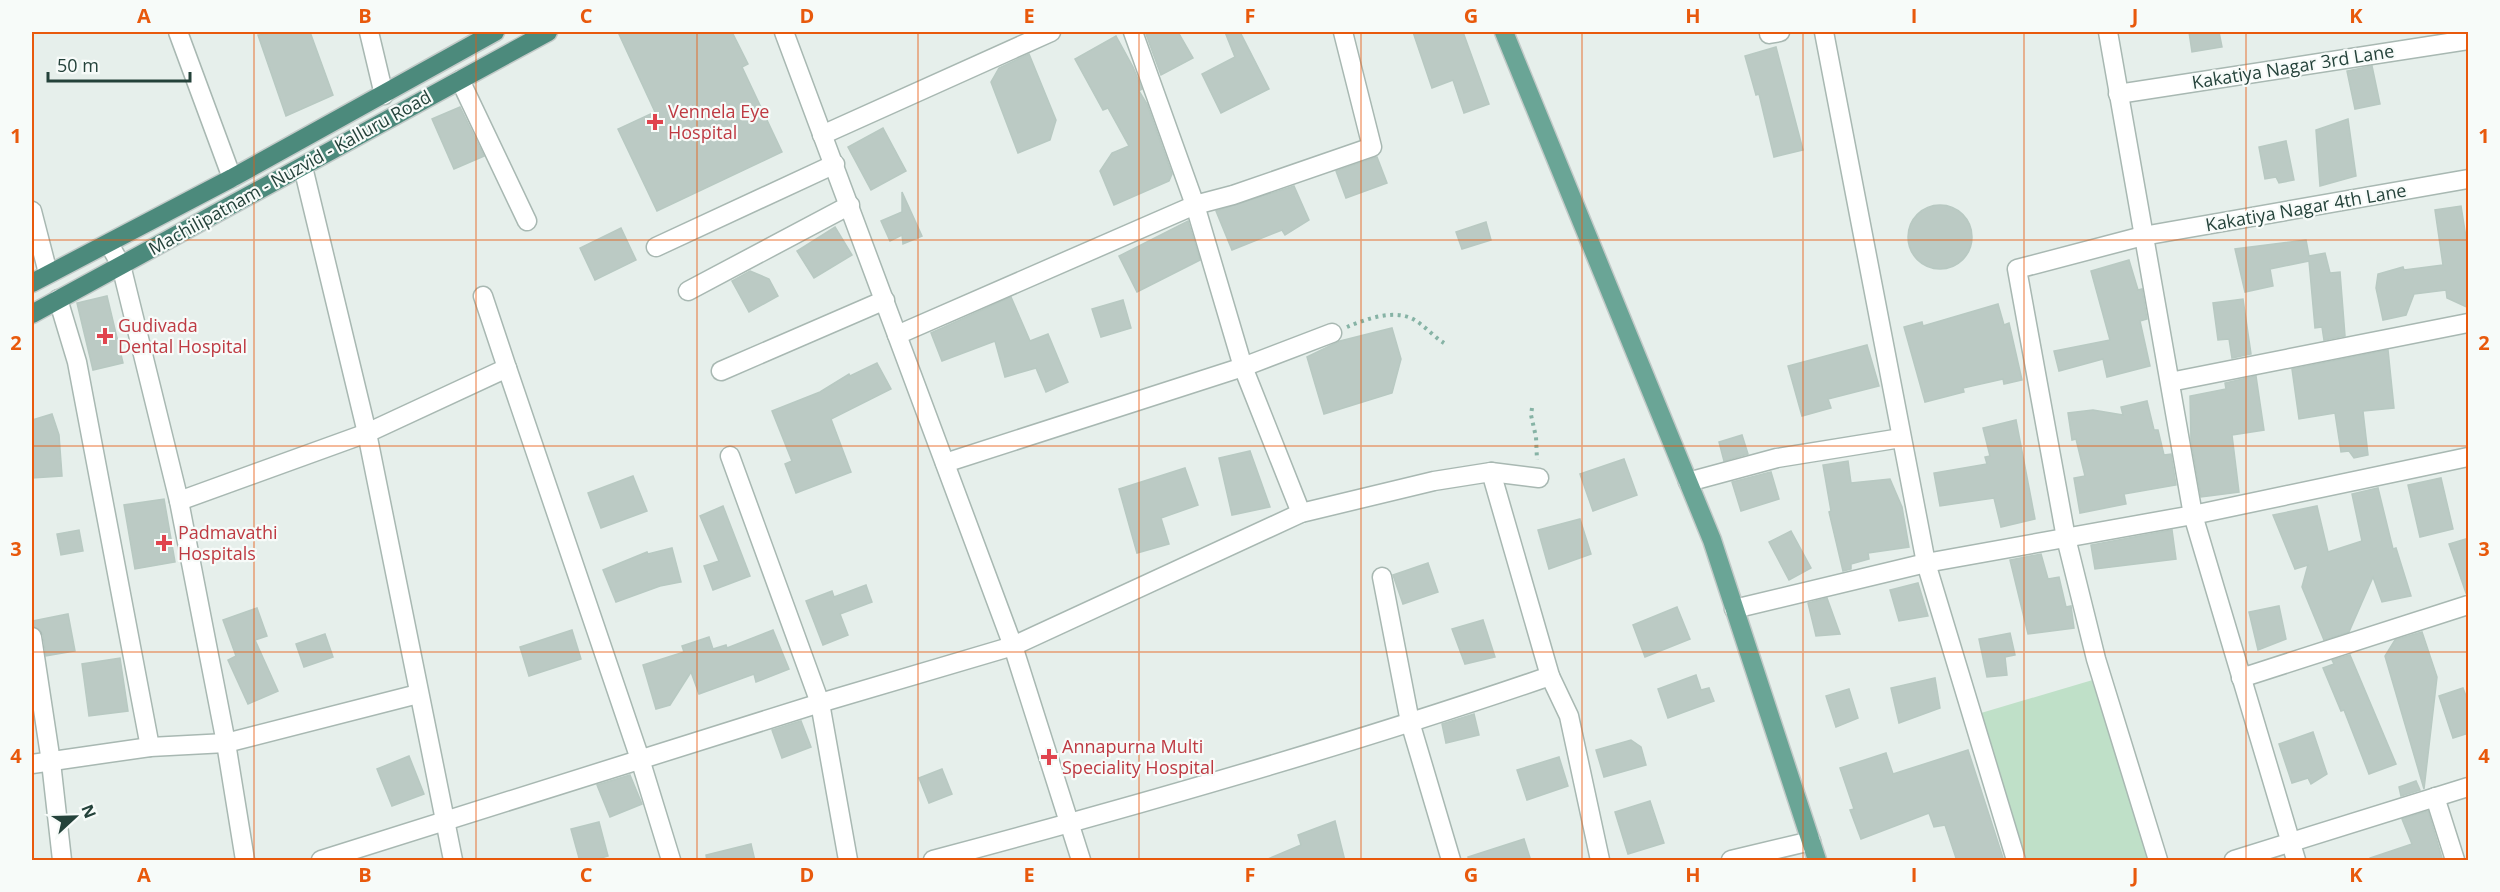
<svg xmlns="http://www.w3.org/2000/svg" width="2500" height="892" font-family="'Open Sans',sans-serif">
	<rect width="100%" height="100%" fill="#e6efeb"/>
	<path fill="#bfe0c8" d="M2096,679L2149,860H2024L1981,713Z"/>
	<g fill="#bbcac4" stroke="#b8c9c2" stroke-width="1.5">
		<path d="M278,32H310L333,95L286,116L258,35Z"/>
		<path d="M618,32H732L748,64L742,67L782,152L657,211L618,129L655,112Z"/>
		<path d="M1147,32H1178L1193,58L1161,75L1146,34Z"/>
		<path d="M1225,32H1240L1269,89L1221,113L1202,74L1235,57Z"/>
		<path d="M1413,32H1463L1489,104L1464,113L1453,80L1432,88Z"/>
		<path d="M2189,32H2219L2222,47L2192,52Z"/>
		<path d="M1116,36L1133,67L1142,89L1139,91L1147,104L1172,174L1169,181L1114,205L1100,171L1112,153L1129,146L1108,108L1103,110L1075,59Z"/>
		<path d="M1776,47L1803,150L1774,157L1759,94L1756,95L1745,56Z"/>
		<path d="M1029,54L1056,120L1050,140L1018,153L991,82L999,68Z"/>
		<path d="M2372,66L2380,104L2355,109L2347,71Z"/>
		<path d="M460,107L484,156L454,169L432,119Z"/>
		<path d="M2348,119L2356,176L2320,186L2316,130Z"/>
		<path d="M883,128L906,171L871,190L848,147Z"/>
		<path d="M2286,141L2294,180L2279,183L2276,177L2265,179L2259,147Z"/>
		<path d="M1377,157L1387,183L1346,198L1336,171Z"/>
		<path d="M1294,186L1309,220L1285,235L1282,230L1232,250L1216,211Z"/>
		<path d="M902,192L922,236L903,244L902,235L890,241L881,221L902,212Z"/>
		<circle cx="1940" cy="237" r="32"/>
		<path d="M2461,206L2469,256V308L2447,298L2446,290L2414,294L2406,315L2383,320L2376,288L2378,274L2403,267L2404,270L2443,265L2435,210Z"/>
		<path d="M1188,221L1200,260L1137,292L1119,256Z"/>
		<path d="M1486,222L1491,240L1462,249L1456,232Z"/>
		<path d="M835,227L852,255L814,278L797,251Z"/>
		<path d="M621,228L636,260L595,280L580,248Z"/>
		<path d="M2306,240L2309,256L2325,253L2330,273L2340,272L2345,336L2324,340L2322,327L2315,328L2309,261L2270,269L2273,286L2245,292L2235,249Z"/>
		<path d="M2129,260L2138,290L2142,289L2147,319L2140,321L2150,366L2107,377L2103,359L2059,371L2054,351L2110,340L2091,271Z"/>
		<path d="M750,271L769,279L778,296L749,312L732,281Z"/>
		<path d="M107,296L123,363L93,370L77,303Z"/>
		<path d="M1011,297L1030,341L1048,334L1068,382L1046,392L1036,368L1005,377L995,341L942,361L931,333Z"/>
		<path d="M2243,299L2251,354L2232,358L2229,339L2218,340L2213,303Z"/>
		<path d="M1123,300L1131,328L1101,337L1092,309Z"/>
		<path d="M1998,304L2004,325L2009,323L2022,380L2004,384L2003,379L1963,388L1964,392L1925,402L1904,327L1922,322L1923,326Z"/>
		<path d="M1392,328L1401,359L1392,393L1324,414L1307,357L1340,341Z"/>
		<path d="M1867,345L1879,386L1828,399L1831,408L1802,416L1788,366Z"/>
		<path d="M2388,350L2394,408L2363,411L2368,455L2354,458L2349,451L2341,452L2335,413L2299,419L2292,369Z"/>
		<path d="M877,363L891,389L831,419L851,472L796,493L785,464L792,461L772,411L820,392L849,374L850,376Z"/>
		<path d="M2256,376L2264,430L2232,435L2239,492L2201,497L2191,440L2190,396L2226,389L2225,383Z"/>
		<path d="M2147,401L2154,430H2158L2164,455L2171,454L2176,485L2124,494L2126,504L2080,513L2074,478L2085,476L2076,439L2072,440L2068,413L2093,410L2123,415L2121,407Z"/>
		<path d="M52,414L59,435L62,476L32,478V420Z"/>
		<path d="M2016,420L2035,519L2001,527L1994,498L1940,506L1934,473L1987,464L1985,457L1990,456L1983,428Z"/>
		<path d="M1742,435L1748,454L1724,461L1719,442Z"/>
		<path d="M1250,451L1270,507L1232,515L1219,458Z"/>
		<path d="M1624,459L1637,495L1593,511L1580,474Z"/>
		<path d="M1848,461L1851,483L1890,479L1902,507L1909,547L1868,553L1869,559L1851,564V569L1843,571L1829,512L1831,511L1823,465Z"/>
		<path d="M1185,468L1198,505L1161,518L1169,544L1137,553L1119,489Z"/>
		<path d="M1771,472L1779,499L1741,511L1732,482Z"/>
		<path d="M633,476L647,511L601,528L588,493Z"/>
		<path d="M2441,478L2453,529L2420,537L2408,485Z"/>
		<path d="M2378,488L2393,549L2396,548L2411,596L2382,602L2373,577L2349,632L2324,640L2302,587L2308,565L2295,569L2273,515L2317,506L2328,552L2362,541L2352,494Z"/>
		<path d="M164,499L175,562L135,569L124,505Z"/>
		<path d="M723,506L750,576L713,590L704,566L719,561L700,516Z"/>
		<path d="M1580,519L1591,554L1549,569L1538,530Z"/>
		<path d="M79,530L83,551L61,555L57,534Z"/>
		<path d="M2172,530L2176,559L2095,569L2091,545Z"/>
		<path d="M1791,531L1811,568L1789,580L1769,542Z"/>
		<path d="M2469,538V592L2466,593L2449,544Z"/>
		<path d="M672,548L681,582L660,586L616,602L603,570L647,552L648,554Z"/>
		<path d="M2041,554L2048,579L2059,577L2066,607L2071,606L2074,628L2028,634L2010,560Z"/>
		<path d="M1428,563L1438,592L1403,604L1393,575Z"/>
		<path d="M1918,583L1928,616L1899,621L1890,590Z"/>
		<path d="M866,585L872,602L840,614L848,635L823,645L806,601L832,591L834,597Z"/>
		<path d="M1827,598L1840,634L1816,636L1808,603Z"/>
		<path d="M2279,606L2286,639L2258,650L2249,612Z"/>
		<path d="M1677,607L1690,639L1645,657L1633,625Z"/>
		<path d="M257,608L267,636L255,640L278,691L248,704L228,660L236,656L223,620Z"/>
		<path d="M68,614L75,651L46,656L43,635L40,630L32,626V621Z"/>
		<path d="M1483,620L1495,657L1465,664L1452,629Z"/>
		<path d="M572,630L581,659L529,676L520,647Z"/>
		<path d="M773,630L789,669L756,682L754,674L699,694L691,672L670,705L656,709L643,665L684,652L682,646L709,637L713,649L726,645L727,648Z"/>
		<path d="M2422,632L2437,677L2424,789L2385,656L2395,640Z"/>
		<path d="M2010,633L2015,655L2005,657L2007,675L1987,677L1979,639Z"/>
		<path d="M325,634L333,657L304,667L296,644Z"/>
		<path d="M2350,655L2396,764L2369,774L2344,710L2341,711L2323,668L2334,664L2332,660Z"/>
		<path d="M120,658L128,711L89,716L82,664Z"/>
		<path d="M1696,675L1701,690L1709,688L1714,701L1668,718L1658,689Z"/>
		<path d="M1935,678L1940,708L1899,723L1891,688Z"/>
		<path d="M2463,688L2469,704V733L2453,738L2439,696Z"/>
		<path d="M1849,689L1858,718L1836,727L1826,696Z"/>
		<path d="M1474,714L1479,735L1446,743L1442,724Z"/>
		<path d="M801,721L811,747L782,758L772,730Z"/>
		<path d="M2313,732L2327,774L2311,784L2308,778L2292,783L2279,744Z"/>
		<path d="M1631,740L1641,747L1646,765L1604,777L1596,750Z"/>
		<path d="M1968,750L2004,861H1957L1945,825L1934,827L1929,813L1861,839L1850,810L1854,809L1840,768L1886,753L1893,774Z"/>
		<path d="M409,756L424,794L392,806L377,769Z"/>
		<path d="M1559,757L1568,786L1527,800L1517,770Z"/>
		<path d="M942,769L952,794L929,803L919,778Z"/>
		<path d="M630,775L642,804L610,817L597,785Z"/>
		<path d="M2416,781L2420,790L2401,796L2399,787Z"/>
		<path d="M1650,801L1664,843L1628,854L1615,812Z"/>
		<path d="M2428,811L2443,861H2370V858L2412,844L2402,819Z"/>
		<path d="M1335,821L1345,861H1263L1301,845L1298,835Z"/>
		<path d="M599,822L608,856L591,861L579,858L571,829Z"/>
		<path d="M1524,839L1531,861H1469L1468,857Z"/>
		<path d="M751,844L755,861H707L706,855Z"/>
	</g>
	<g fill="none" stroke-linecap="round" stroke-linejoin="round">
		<g stroke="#a8b8b2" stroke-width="21">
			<g id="minor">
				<path d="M178,32L232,178"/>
				<path d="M369,32L384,95"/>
				<path d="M784,32L1013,646L1081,860"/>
				<path d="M1133,32L1195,205L1243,367L1301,513"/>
				<path d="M1769,32V34L1780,32"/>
				<path d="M1824,32L1926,563L2016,860"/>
				<path d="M2108,32L2193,515L2296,860"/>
				<path d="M460,80L527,221"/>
				<path d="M2118,94L2468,40"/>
				<path d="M822,135L1051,32"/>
				<path d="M303,167L367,433L453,860"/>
				<path d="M32,211L48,273"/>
				<path d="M109,244L121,265L179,501L226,743L245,860"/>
				<path d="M656,247L835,164"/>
				<path d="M688,291L850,205"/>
				<path d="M483,296L507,368"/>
				<path d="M58,299L77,362L150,747"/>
				<path d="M897,335L1195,205L1233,195L1372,147L1343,32"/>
				<path d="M721,371L885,300"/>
				<path d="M2170,382L2468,323"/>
				<path d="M730,456L820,703L848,860"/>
				<path d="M945,463L1243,367L1332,333"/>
				<path d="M1491,472L1550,676L1569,716L1600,860"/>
				<path d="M1688,482L1777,458L1901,438"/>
				<path d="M179,501L367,433L507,368L640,759L671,860"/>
				<path d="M1382,577L1410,722L1451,860"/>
				<path d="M1734,609L1926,563L2193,515L2468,457"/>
				<path d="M32,637L51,762L62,860"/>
				<path d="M2241,678L2468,605"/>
				<path d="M32,764L150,747L226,743L418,694"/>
				<path d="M2435,797L2455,860"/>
				<path d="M321,860L820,703L1013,646L1301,513L1434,481L1491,472L1539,478"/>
				<path d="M933,860C1140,805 1347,746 1550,676"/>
				<path d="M1731,860L1811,841"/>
				<path d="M2158,860L2096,659L2066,538L2017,269L2143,236L2468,179"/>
				<path d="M2234,860L2468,787"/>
			</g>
		</g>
		<g stroke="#c2cac8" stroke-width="21">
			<path id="primary" d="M1504,32L1712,540L1817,860"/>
		</g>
		<g stroke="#c2cac8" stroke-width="21">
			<g id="trunk">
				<path d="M32,283L232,178L495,32"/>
				<path d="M32,314L548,32"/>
			</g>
		</g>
		<g stroke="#86b3a5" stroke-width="4" stroke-dasharray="3 4.5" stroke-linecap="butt">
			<path d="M1347,327C1366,319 1393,309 1413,319C1424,325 1433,336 1444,343"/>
			<path d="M1532,408L1531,415L1536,437L1537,460"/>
		</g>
		<use href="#minor" stroke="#fff" stroke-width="18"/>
		<use href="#primary" stroke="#6aa596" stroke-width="18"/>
		<use href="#trunk" stroke="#4c8a7c" stroke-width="18"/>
	</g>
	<path fill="none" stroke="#e8590c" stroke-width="1.5" stroke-opacity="0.55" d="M254,32V860M476,32V860M697,32V860M918,32V860M1139,32V860M1361,32V860M1582,32V860M1803,32V860M2024,32V860M2246,32V860M32,240H2468M32,446H2468M32,652H2468"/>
	<g fill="#e0444e" stroke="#f7fbf9" stroke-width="2">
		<path d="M652 113h6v6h6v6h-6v6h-6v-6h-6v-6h6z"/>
		<path d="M102 327h6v6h6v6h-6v6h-6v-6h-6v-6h6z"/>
		<path d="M161 534h6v6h6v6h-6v6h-6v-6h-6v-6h6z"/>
		<path d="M1046 748h6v6h6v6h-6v6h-6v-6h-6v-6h6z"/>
	</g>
	<g text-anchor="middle" stroke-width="4.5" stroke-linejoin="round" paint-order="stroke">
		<g font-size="18" fill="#24423a" stroke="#f7fbf9">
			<text transform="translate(2293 67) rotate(-9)" y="6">Kakatiya Nagar 3rd Lane</text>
			<text transform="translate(290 173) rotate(-29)" y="6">Machilipatnam - Nuzvid - Kalluru Road</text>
			<text transform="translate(2306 208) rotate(-10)" y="6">Kakatiya Nagar 4th Lane</text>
		</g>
		<g font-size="18" fill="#be3a42" stroke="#f7fbf9" text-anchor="start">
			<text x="668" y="118">Vennela Eye<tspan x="668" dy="21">Hospital</tspan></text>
			<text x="118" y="332">Gudivada<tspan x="118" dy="21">Dental Hospital</tspan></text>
			<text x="178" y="539">Padmavathi<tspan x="178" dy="21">Hospitals</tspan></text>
			<text x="1062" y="753">Annapurna Multi<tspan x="1062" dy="21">Speciality Hospital</tspan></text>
		</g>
	</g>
	<rect width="2500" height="892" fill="none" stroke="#f7fbf9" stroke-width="66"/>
	<g transform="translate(75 817) rotate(68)" stroke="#f7fbf9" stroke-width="4.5" paint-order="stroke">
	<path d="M0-4.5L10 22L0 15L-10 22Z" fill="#24423a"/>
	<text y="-9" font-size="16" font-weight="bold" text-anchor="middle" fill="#24423a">N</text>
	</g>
	<path d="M48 72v9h142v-9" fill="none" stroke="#24423a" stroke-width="3"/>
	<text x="57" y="72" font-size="18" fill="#24423a" stroke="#f7fbf9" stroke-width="4.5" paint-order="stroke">50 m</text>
	<rect x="33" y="33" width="2434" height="826" fill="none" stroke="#e8590c" stroke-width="2"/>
	<g font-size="20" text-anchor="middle" font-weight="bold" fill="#e8590c">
		<text x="144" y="23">A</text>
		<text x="365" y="23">B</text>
		<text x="586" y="23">C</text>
		<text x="807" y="23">D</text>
		<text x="1029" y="23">E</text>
		<text x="1250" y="23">F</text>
		<text x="1471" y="23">G</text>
		<text x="1693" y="23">H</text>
		<text x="1914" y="23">I</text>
		<text x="2135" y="23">J</text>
		<text x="2356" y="23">K</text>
		<text x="16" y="143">1</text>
		<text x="2484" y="143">1</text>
		<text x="16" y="350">2</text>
		<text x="2484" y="350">2</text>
		<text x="16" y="556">3</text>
		<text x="2484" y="556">3</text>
		<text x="16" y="763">4</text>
		<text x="2484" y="763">4</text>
		<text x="144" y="882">A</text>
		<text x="365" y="882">B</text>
		<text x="586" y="882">C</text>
		<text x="807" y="882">D</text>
		<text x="1029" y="882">E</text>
		<text x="1250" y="882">F</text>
		<text x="1471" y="882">G</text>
		<text x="1693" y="882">H</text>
		<text x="1914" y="882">I</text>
		<text x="2135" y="882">J</text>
		<text x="2356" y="882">K</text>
	</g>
</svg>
